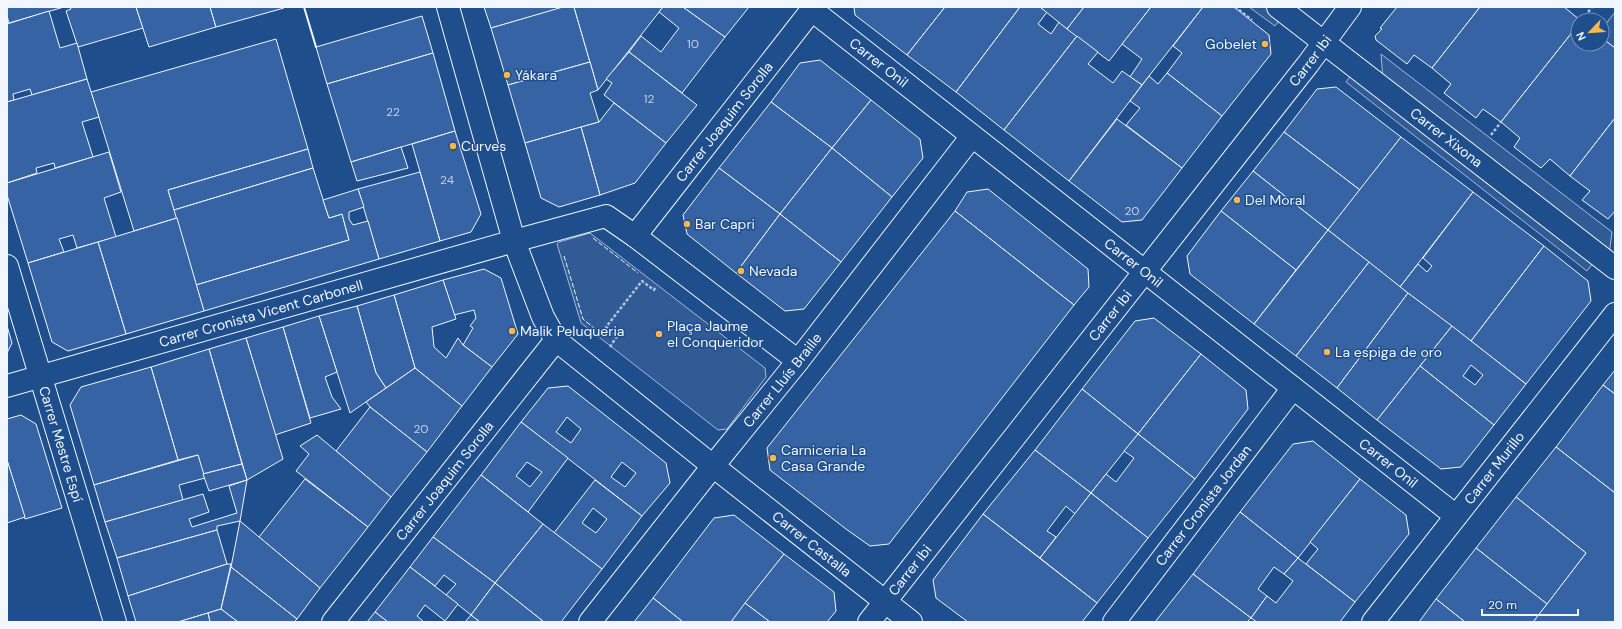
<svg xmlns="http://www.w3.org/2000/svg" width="1622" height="629" font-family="'DM Sans',sans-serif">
	<rect width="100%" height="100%" fill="#1f4e8c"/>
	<g fill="#305b95" stroke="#a8bbd7">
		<path d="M1249,7H1268L1282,17L1275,26Z"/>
		<path d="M1615,12V48L1602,38V29Z"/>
		<path d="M1381,54L1612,232L1609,255L1383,80Z"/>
		<path d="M1352,74L1593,263L1587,271L1346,82Z"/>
		<path d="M590,233L765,368L766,377L727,429L718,430L581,323L557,244L559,242Z"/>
	</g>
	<g fill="#3563a3" stroke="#f2f6ff" fill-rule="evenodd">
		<path d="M7,7H64L9,23L7,16Z"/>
		<path d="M70,7H136L143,28L78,47L66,11L71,9Z"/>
		<path d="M136,7H210L216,27L149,47Z"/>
		<path d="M210,7H284V8L216,27Z"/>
		<path d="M484,7H557L558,9L491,28Z"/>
		<path d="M563,7H574L590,62L508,85L491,28Z"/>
		<path d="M574,7H663L598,90Z"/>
		<path d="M663,7H683L725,37L682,93L629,52L641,36L661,52L679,28L659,12Z"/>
		<path d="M683,7H749L725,37Z"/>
		<path d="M854,7H945L907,55L855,15Z"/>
		<path d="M945,7H1020L956,92L907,55Z"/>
		<path d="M1020,7H1040L1047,12L1038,24L1051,34L1059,22L1077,36L1004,130L956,92Z"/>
		<path d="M1040,7H1084L1067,29Z"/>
		<path d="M1084,7H1151L1109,61L1067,29Z"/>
		<path d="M1151,7H1203L1142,85L1130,77L1142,59L1122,44Z"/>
		<path d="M1203,7H1234L1269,35L1271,54L1222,116L1167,73L1182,53L1173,46Z"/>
		<path d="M1397,7H1480L1432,68L1414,55L1407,64L1376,40L1375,36L1382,29L1380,28Z"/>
		<path d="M1480,7H1564L1580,20H1578V25L1501,122L1483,109L1476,118L1444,93L1451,84L1432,68Z"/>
		<path d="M49,11L60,48L77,43L87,79L32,95L30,89L13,94L14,100L7,102V24Z"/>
		<path d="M422,16L433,53L327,84L316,47Z"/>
		<path d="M1578,25V44H1602V38L1615,48V118L1570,176L1550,159L1541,168L1514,147L1520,138L1501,122Z"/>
		<path d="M1077,36L1098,52L1088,64L1113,83L1122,71L1142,85L1069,181L1004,130Z"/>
		<path d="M276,39L308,149L168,190L177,218L134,231L91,92Z"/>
		<path d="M629,52L697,105L666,143L604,95L612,83L606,79Z"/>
		<path d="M433,53L455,131L351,162L327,84Z"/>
		<path d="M820,60L871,100L832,148L771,102L800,63Z"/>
		<path d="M590,62L598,90L590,93L599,122L525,143L508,85Z"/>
		<path d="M1167,73L1222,116L1182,168L1126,125L1140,108L1130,101L1149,76L1158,84Z"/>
		<path d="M87,79L99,117L82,122L93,157L55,168L54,163L36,168L37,173L7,183V102Z"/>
		<path d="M1336,87L1401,137L1360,190L1284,132L1317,89Z"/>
		<path d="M871,100L920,139L923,158L892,197L832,148Z"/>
		<path d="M771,102L832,148L780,214L719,168Z"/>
		<path d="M614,103L666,143L635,183L600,195L581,127L599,122Z"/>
		<path d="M1615,118V211L1608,219L1582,200L1590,191L1570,176Z"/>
		<path d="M1117,119L1182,168L1142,220L1122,222L1069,181Z"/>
		<path d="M581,127L600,195L559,207L541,198L525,143Z"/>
		<path d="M455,131L481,214L471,232L440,241L412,144Z"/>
		<path d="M1284,132L1360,190L1328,230L1253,171Z"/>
		<path d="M1401,137L1473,192L1400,287L1328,230Z"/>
		<path d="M401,147L408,168L357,181L351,162Z"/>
		<path d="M832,148L892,197L841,262L780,214Z"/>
		<path d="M308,149L313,168L174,210L168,190Z"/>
		<path d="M109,152L121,192L104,198L116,237L77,248L73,235L59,239L64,252L28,263L7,195V183Z"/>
		<path d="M313,168L329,218L342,214L349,240L196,285L174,210Z"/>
		<path d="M719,168L780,214L736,273L687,234L683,215Z"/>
		<path d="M1253,171L1328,230L1296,270L1221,211Z"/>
		<path d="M420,172L440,241L379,259L358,189Z"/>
		<path d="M358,189L364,207L349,212V219L353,225L368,221L379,259L204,311L196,285L349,240L342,214L329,218L323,200Z"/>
		<path d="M988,189L1088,269L1089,287L1074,305L955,211L967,192Z"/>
		<path d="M1473,192L1544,246L1471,341L1400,287L1418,264L1427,272L1432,266L1423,258Z"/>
		<path d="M955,211L1074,305L889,544L870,546L846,529L770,470L767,448Z"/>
		<path d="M1221,211L1296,270L1254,324L1190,274L1187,256Z"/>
		<path d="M780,214L841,262L804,309L785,311L736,273Z"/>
		<path d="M177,218L204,311L126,334L98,242Z"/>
		<path d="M1328,230L1369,262L1296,356L1254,324Z"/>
		<path d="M98,242L126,334L68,351L52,342L28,263Z"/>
		<path d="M1544,246L1588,281L1591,301L1526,384L1471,341Z"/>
		<path d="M1369,262L1408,293L1337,388L1296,356Z"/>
		<path d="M484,269L501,278L518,334L492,367L463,345L473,328L470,326L476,318L474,310L454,315L443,280Z"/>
		<path d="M443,280L456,319L432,327L434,347L446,358L458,338L463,345L492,367L462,406L415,368L394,295Z"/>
		<path d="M1408,293L1452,326L1377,420L1337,388Z"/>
		<path d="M394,295L415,368L386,388L376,373L357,306Z"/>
		<path d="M357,306L376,373L386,388L350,413L319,316Z"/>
		<path d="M319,316L337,372L325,377L332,397L341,409L310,418L283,327Z"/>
		<path d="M1154,318L1201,354L1138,434L1082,389L1135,321Z"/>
		<path d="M7,326L12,343L7,353Z"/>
		<path d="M1452,326L1526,384L1494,425L1420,366ZM1471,365L1483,375L1475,385L1463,376Z"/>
		<path d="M283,327L311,423L275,435L246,338Z"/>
		<path d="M246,338L283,459L247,480L209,349Z"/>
		<path d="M209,349L242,464L203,474L198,455L178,460L151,367Z"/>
		<path d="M1201,354L1246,390L1248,409L1195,479L1138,434Z"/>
		<path d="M1420,366L1494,425L1461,467L1441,469L1377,420Z"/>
		<path d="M151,367L178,460L94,485L70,405L81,387Z"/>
		<path d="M415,368L462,406L427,452L370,407L366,402Z"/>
		<path d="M1615,370V394L1603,385Z"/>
		<path d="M1603,385L1615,394V493L1556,447Z"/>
		<path d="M568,386L666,463L670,483L642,516L521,422L548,388ZM567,417L581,429L571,443L556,432ZM622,462L636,473L625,487L611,477Z"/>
		<path d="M1082,389L1138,434L1091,493L1035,450Z"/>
		<path d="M370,407L427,452L391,497L336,451Z"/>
		<path d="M21,415L36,424L62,508L25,519L7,460V419Z"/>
		<path d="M521,422L568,458L528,512L481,475ZM527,462L542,472L530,487L516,476Z"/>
		<path d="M1138,434L1195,479L1148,538L1091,493L1106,474L1116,482L1134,458L1124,451Z"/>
		<path d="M317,435L391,497L368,527L296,471L309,454L300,446Z"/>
		<path d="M1313,441L1360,479L1298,558L1240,512L1293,444Z"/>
		<path d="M1556,447L1615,493V622H1533L1586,553L1516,497Z"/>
		<path d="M1035,450L1091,493L1075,514L1066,506L1047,531L1056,537L1040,558L983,514Z"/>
		<path d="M198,455L205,478L179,485L183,500L105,522L94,485Z"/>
		<path d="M7,460L25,517L7,523Z"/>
		<path d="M242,464L247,480L209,491L203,474Z"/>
		<path d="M481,475L543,524L495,583L433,537Z"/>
		<path d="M305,479L368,527L320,588L259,537Z"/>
		<path d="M1360,479L1406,515L1409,534L1355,602L1306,564L1318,549L1310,542Z"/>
		<path d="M247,480L240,521L217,526V530L117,558L105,522L203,494L209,512L189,519L192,527L237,513L229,486Z"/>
		<path d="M595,480L642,516L602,569L554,533ZM593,508L607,519L596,533L582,523Z"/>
		<path d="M1091,493L1148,538L1097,603L1040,558Z"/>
		<path d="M1516,497L1586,553L1547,604L1476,548Z"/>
		<path d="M1240,512L1298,558L1284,574L1274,567L1258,589L1267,596L1251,618L1193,574Z"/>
		<path d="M983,514L1097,603L1082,622H968L936,598L933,580Z"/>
		<path d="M734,515L784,554L731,622H683L653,598L714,518Z"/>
		<path d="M240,521L320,588L297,619L231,567Z"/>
		<path d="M543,524L602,569L561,622H544L495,583Z"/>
		<path d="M217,530L227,564L128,596L117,558Z"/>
		<path d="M433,537L495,583L471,615L446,595L456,584L444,575L435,586L410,567Z"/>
		<path d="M1476,548L1547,604L1533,622H1465L1436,599Z"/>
		<path d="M784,554L834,592L836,611L827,622H770L745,603Z"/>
		<path d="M1298,558L1355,602L1340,622H1257L1251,618L1267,596L1276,603L1293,581L1284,574Z"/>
		<path d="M227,564H231L221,609L178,622H136L128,596Z"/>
		<path d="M231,567L297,619L294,622H238L221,609Z"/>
		<path d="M410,567L458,604L445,621L425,605L417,616L424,622H388L375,612Z"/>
		<path d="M1193,574L1251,618L1247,622H1155Z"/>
		<path d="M495,583L544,622H480L471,615Z"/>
		<path d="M653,598L683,622H634Z"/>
		<path d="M1436,599L1465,622H1419Z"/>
		<path d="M745,603L770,622H731Z"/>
		<path d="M221,609L238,622H210L208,613Z"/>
		<path d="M375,612L388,622H367Z"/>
		<path d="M208,613L210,622H178Z"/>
		<path d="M471,615L480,622H465Z"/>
	</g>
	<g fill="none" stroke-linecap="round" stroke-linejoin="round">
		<g stroke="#f2f6ff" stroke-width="24">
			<g id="minor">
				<path id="s1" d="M448,7L514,241L543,317L556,340L713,466L911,622"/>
				<path id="s2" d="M1278,7L1615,268"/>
				<path id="s3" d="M812,10L1456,516"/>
				<path id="s4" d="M635,236L814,7"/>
				<path id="s5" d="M7,266L115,622"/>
				<path id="s6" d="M7,386L514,241L606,216L635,236L798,361"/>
				<path id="s7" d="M333,622L556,340"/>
				<path id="s8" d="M590,622L713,466L798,361L972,136"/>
				<path id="s9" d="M869,622L1308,64L1350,7"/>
				<path id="s10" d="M1114,622L1293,388"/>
				<path id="s11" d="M1373,622L1615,314"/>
			</g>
		</g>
		<g stroke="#b3c4dc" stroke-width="2.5" stroke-dasharray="3 2" stroke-linecap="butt">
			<path d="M1235,7L1252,20"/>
			<path d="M1582,20L1592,7"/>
			<path d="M1491,135L1501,122"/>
			<path d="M610,347L617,336L606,327L642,281L654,290L656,286"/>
		</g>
		<use href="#minor" stroke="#1f4e8c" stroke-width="22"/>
		<g stroke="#f2f6ff" stroke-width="1" stroke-dasharray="5 2" stroke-linecap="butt">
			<path d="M593,238L638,273"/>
			<path d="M564,256L583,319L605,337"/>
		</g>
		<path stroke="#f2f6ff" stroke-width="2" d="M304,7L316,47"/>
	</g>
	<g fill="#ffb74d" stroke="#1f4e8c" stroke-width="1.5">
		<circle cx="1265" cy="44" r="4"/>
		<circle cx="507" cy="75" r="4"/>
		<circle cx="453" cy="146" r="4"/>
		<circle cx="1237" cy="200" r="4"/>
		<circle cx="687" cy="224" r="4"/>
		<circle cx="741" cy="271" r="4"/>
		<circle cx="512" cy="331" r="4"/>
		<circle cx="659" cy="334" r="4"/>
		<circle cx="1327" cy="352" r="4"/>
		<circle cx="773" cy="458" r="4"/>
	</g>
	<g text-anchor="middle" stroke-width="3" stroke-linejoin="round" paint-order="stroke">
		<g font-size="12" fill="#c3d1e8">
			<text x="693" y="48">10</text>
			<text x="649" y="103">12</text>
			<text x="393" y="116">22</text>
			<text x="447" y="184">24</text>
			<text x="1132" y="215">20</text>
			<text x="421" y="433">20</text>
		</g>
		<g font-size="14" fill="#f2f6ff" stroke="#1f4e8c" text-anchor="start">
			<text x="1257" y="49" text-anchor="end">Gobelet</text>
			<text x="515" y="80">Yákara</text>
			<text x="461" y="151">Curves</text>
			<text x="1245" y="205">Del Moral</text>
			<text x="695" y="229">Bar Capri</text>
			<text x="749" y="276">Nevada</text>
			<text x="667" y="331">Plaça Jaume<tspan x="667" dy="16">el Conqueridor</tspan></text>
			<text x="520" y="336">Malik Peluqueria</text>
			<text x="1335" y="357">La espiga de oro</text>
			<text x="781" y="455">Carniceria La<tspan x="781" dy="16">Casa Grande</tspan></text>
		</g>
		<g font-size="14" fill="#f2f6ff" stroke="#1f4e8c">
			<text dy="5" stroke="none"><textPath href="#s9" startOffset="714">Carrer Ibi</textPath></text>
			<text dy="5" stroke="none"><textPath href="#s3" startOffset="85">Carrer Onil</textPath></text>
			<text dy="5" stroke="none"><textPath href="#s4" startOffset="145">Carrer Joaquim Sorolla</textPath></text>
			<text dy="5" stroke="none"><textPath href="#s2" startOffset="213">Carrer Xixona</textPath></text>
			<text dy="5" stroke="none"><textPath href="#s3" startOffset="409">Carrer Onil</textPath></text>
			<text dy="5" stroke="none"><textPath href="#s6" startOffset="264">Carrer Cronista Vicent Carbonell</textPath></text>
			<text dy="5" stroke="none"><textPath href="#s9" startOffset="390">Carrer Ibi</textPath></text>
			<text dy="5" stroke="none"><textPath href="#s8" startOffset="309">Carrer Lluís Braille</textPath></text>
			<text dy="5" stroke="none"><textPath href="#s5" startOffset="186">Carrer Mestre Espí</textPath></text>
			<text dy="5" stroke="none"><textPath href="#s3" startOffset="733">Carrer Onil</textPath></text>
			<text dy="5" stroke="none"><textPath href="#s11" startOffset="196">Carrer Murillo</textPath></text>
			<text dy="5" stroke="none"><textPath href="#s7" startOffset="180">Carrer Joaquim Sorolla</textPath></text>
			<text dy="5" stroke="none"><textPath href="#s10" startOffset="147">Carrer Cronista Jordan</textPath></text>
			<text dy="5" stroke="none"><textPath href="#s1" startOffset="678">Carrer Castalla</textPath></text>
			<text dy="5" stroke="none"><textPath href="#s9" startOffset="66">Carrer Ibi</textPath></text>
		</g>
	</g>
	<rect width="1622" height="629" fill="none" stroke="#f2f6ff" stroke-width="16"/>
	<g transform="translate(1590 32) rotate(245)"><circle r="19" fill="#1f4e8c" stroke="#7391ba"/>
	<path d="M0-3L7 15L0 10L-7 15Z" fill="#ffb74d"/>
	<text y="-6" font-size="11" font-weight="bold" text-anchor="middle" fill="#f2f6ff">N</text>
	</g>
	<path d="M1482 609v6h96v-6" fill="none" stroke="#f2f6ff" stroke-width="2"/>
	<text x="1488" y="609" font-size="12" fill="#f2f6ff" stroke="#1f4e8c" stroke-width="3" paint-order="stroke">20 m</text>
</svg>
